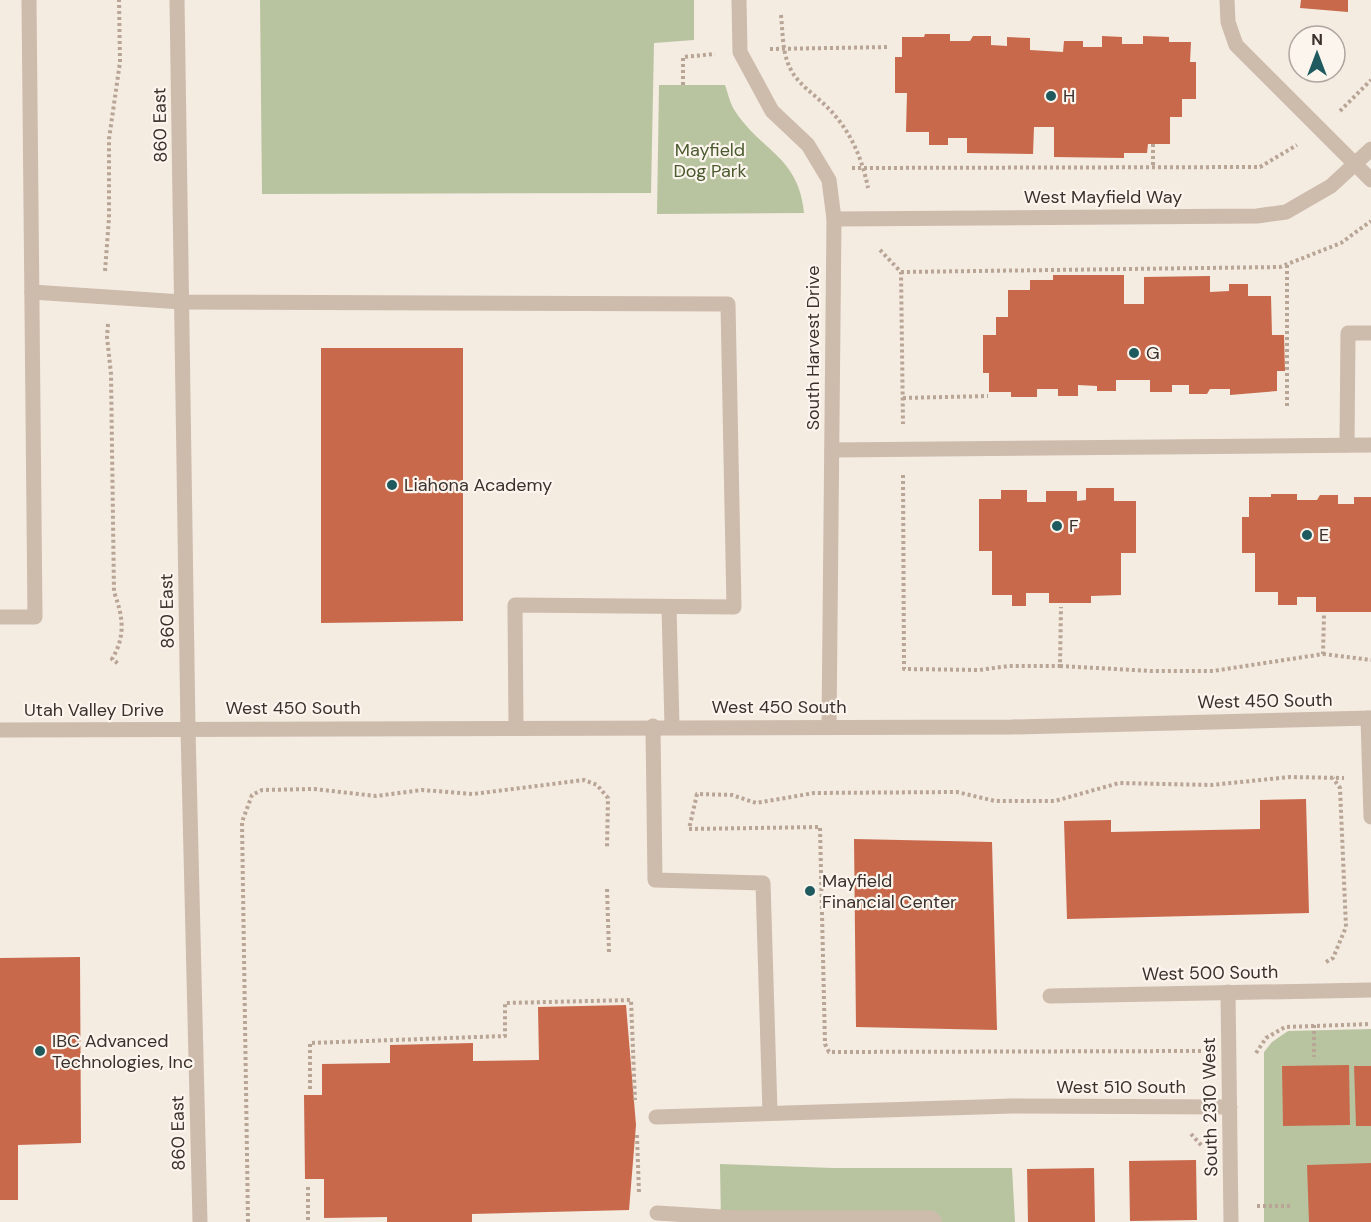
<svg xmlns="http://www.w3.org/2000/svg" width="1371" height="1222" font-family="'DM Sans',sans-serif">
	<rect width="100%" height="100%" fill="#f4ebe1"/>
	<g fill="#b8c4a0">
		<path d="M260,0H694V40L654,43L651,193L262,194Z"/>
		<path d="M659,85H725C728,93 730,104 735,111C761,151 799,157 804,213L657,214Z"/>
		<path d="M1371,1029V1222H1264V1052L1272,1042L1288,1031Z"/>
		<path d="M720,1164L833,1168H1012L1015,1222H721Z"/>
	</g>
	<g fill="#c8694b">
		<path d="M1301,0H1348V12L1300,8Z"/>
		<path d="M925,34H950V41H970L973,36H991V45L1007,46V37L1030,38V50L1063,52L1064,41H1083V47H1102V36L1122,37V44H1143V36L1169,37V42H1191L1190,62H1196V99H1182V117H1170V144H1148L1147,153H1124V158L1054,157V127H1034L1033,154L967,153V138H948V145H929V132H906L907,93H895V57H902V37H924Z"/>
		<path d="M1053,275H1124V304H1144V277L1210,276V292L1229,291V284H1248V296H1271L1272,335H1284L1285,371H1277V391L1230,395V389H1210L1207,394H1189V385H1172V392H1150V380H1116V391H1097V386L1078,385V396H1058V389H1037V397H1011V392H989V373H983V335H996V317H1008V290H1030V280H1053Z"/>
		<path d="M321,348H463V621L321,623Z"/>
		<path d="M1086,488H1114V501H1136V553H1121V595L1091,596V603H1049V593H1026V606H1012V595H992V551H979V499H1001V490H1027V502H1046V491H1077V501L1086,500Z"/>
		<path d="M1271,494H1297V500H1317L1320,495H1338V504H1354V497H1371V612H1316V597H1297V605H1278V592H1255V553H1242V517H1249V497H1271Z"/>
		<path d="M1306,799L1309,913L1067,919L1064,821L1111,820V832L1260,829V800Z"/>
		<path d="M854,839L992,842L997,1030L856,1027Z"/>
		<path d="M80,957L81,1143L18,1145V1200H0V958Z"/>
		<path d="M626,1005L636,1125L629,1210L472,1214V1222H387V1217L324,1218V1179H305L304,1095H322V1064L390,1063V1045L473,1043V1061L539,1060L538,1007Z"/>
		<path d="M1349,1065L1350,1125L1283,1126L1282,1066Z"/>
		<path d="M1354,1066H1371V1126H1356Z"/>
		<path d="M1196,1160L1197,1220L1130,1221L1129,1161Z"/>
		<path d="M1371,1163V1222H1309L1307,1165Z"/>
		<path d="M1094,1168L1095,1222H1028L1027,1169Z"/>
	</g>
	<g fill="none" stroke-linecap="round" stroke-linejoin="round">
		<g stroke="#b9a596" stroke-width="4" stroke-dasharray="3 3" stroke-linecap="butt">
			<path d="M781,15C783,34 782,53 791,70C799,85 814,94 826,106C849,128 862,157 868,188"/>
			<path d="M770,49L890,47"/>
			<path d="M683,85V57L715,54"/>
			<path d="M1340,111L1371,80"/>
			<path d="M1153,144V167"/>
			<path d="M852,168L1260,167L1297,145"/>
			<path d="M880,250L901,272L903,424"/>
			<path d="M1287,265V406"/>
			<path d="M105,271L109,218V139L120,62L119,0"/>
			<path d="M901,272L1280,267L1341,243L1371,221"/>
			<path d="M108,324L107,337L111,374L114,592C123,616 126,636 112,659L119,664"/>
			<path d="M903,398L988,396"/>
			<path d="M903,475L904,669L979,670L1009,666H1060L1061,607"/>
			<path d="M1323,654L1371,660"/>
			<path d="M1060,666L1152,671H1213L1323,654L1324,615"/>
			<path d="M607,889L609,952"/>
			<path d="M1326,962L1333,958L1346,927L1340,788L1333,778"/>
			<path d="M1314,1025V1057"/>
			<path d="M1201,1051L829,1052L825,1044L820,827L689,829L697,794L732,795L756,803L814,793L957,792L995,801H1055L1119,783L1211,785L1290,777L1344,778"/>
			<path d="M1256,1053L1266,1038L1285,1027L1371,1024"/>
			<path d="M310,1089V1043L505,1036V1003L631,1000L635,1100"/>
			<path d="M1191,1134L1202,1146"/>
			<path d="M637,1135L639,1193"/>
			<path d="M308,1187V1222"/>
			<path d="M1257,1206H1293"/>
			<path d="M248,1222L242,822L252,795L262,790L314,789L376,796L422,790L473,794L584,780L597,785L608,798L607,847"/>
		</g>
		<g stroke="#cdbbac" stroke-width="15">
			<path d="M177,0L188,729L200,1222"/>
			<path d="M739,0L740,52L772,111L808,145L829,180L834,219L829,726"/>
			<path d="M1227,0L1228,22L1236,45L1371,180"/>
			<path d="M834,219L1257,216L1286,212L1331,186L1371,149"/>
			<path d="M32,292L182,302L728,304L734,607L515,605L516,726"/>
			<path d="M1347,445L1348,333H1371"/>
			<path d="M832,450L1371,445"/>
			<path d="M669,607L672,726"/>
			<path d="M0,617H35L29,0"/>
			<path d="M1368,718L1371,817"/>
			<path d="M653,726L655,880L763,883L770,1112"/>
			<path d="M0,730L1012,727L1371,718"/>
			<path d="M1228,992L1231,1222"/>
			<path d="M1050,996L1371,990"/>
			<path d="M656,1117L1012,1106L1230,1107"/>
			<path d="M657,1213L738,1218H931L935,1222"/>
		</g>
	</g>
	<g fill="#1f5a5e" stroke="#fbf5ee" stroke-width="2">
		<circle cx="1051" cy="96" r="6"/>
		<circle cx="1134" cy="353" r="6"/>
		<circle cx="392" cy="485" r="6"/>
		<circle cx="1057" cy="526" r="6"/>
		<circle cx="1307" cy="535" r="6"/>
		<circle cx="810" cy="891" r="6"/>
		<circle cx="40" cy="1051" r="6"/>
	</g>
	<g text-anchor="middle" stroke-width="4.5" stroke-linejoin="round" paint-order="stroke">
		<g font-size="18" fill="#3b302b" stroke="#fbf5ee" text-anchor="start">
			<text x="1063" y="102">H</text>
			<text x="1146" y="359">G</text>
			<text x="404" y="491">Liahona Academy</text>
			<text x="1069" y="532">F</text>
			<text x="1319" y="541">E</text>
			<text x="822" y="887">Mayfield<tspan x="822" dy="21">Financial Center</tspan></text>
			<text x="52" y="1047">IBC Advanced<tspan x="52" dy="21">Technologies, Inc</tspan></text>
		</g>
		<g font-size="18" fill="#3b302b" stroke="#fbf5ee">
			<text transform="translate(160 125) rotate(-91)" y="6">860 East</text>
			<text x="1103" y="203">West Mayfield Way</text>
			<text transform="translate(813 348) rotate(-90)" y="6">South Harvest Drive</text>
			<text transform="translate(167 611) rotate(-91)" y="6">860 East</text>
			<text transform="translate(1265 701) rotate(-1)" y="6">West 450 South</text>
			<text x="779" y="713">West 450 South</text>
			<text x="293" y="714">West 450 South</text>
			<text x="94" y="716">Utah Valley Drive</text>
			<text transform="translate(1210 973) rotate(-1)" y="6">West 500 South</text>
			<text x="1121" y="1093">West 510 South</text>
			<text transform="translate(1210 1107) rotate(-91)" y="6">South 2310 West</text>
			<text transform="translate(178 1133) rotate(-91)" y="6">860 East</text>
		</g>
		<g font-size="18" fill="#4a5a2e" stroke="#fbf5ee">
			<text x="710" y="156">Mayfield<tspan x="710" dy="21">Dog Park</tspan></text>
		</g>
	</g>
	<g transform="translate(1317 54)"><circle r="28" fill="#fbf5ee" stroke="#aea6a0" stroke-width="1.5"/>
	<path d="M0-4.5L10 22L0 15L-10 22Z" fill="#1f5a5e"/>
	<text y="-9" font-size="16" font-weight="bold" text-anchor="middle" fill="#3b302b">N</text>
	</g>
</svg>
